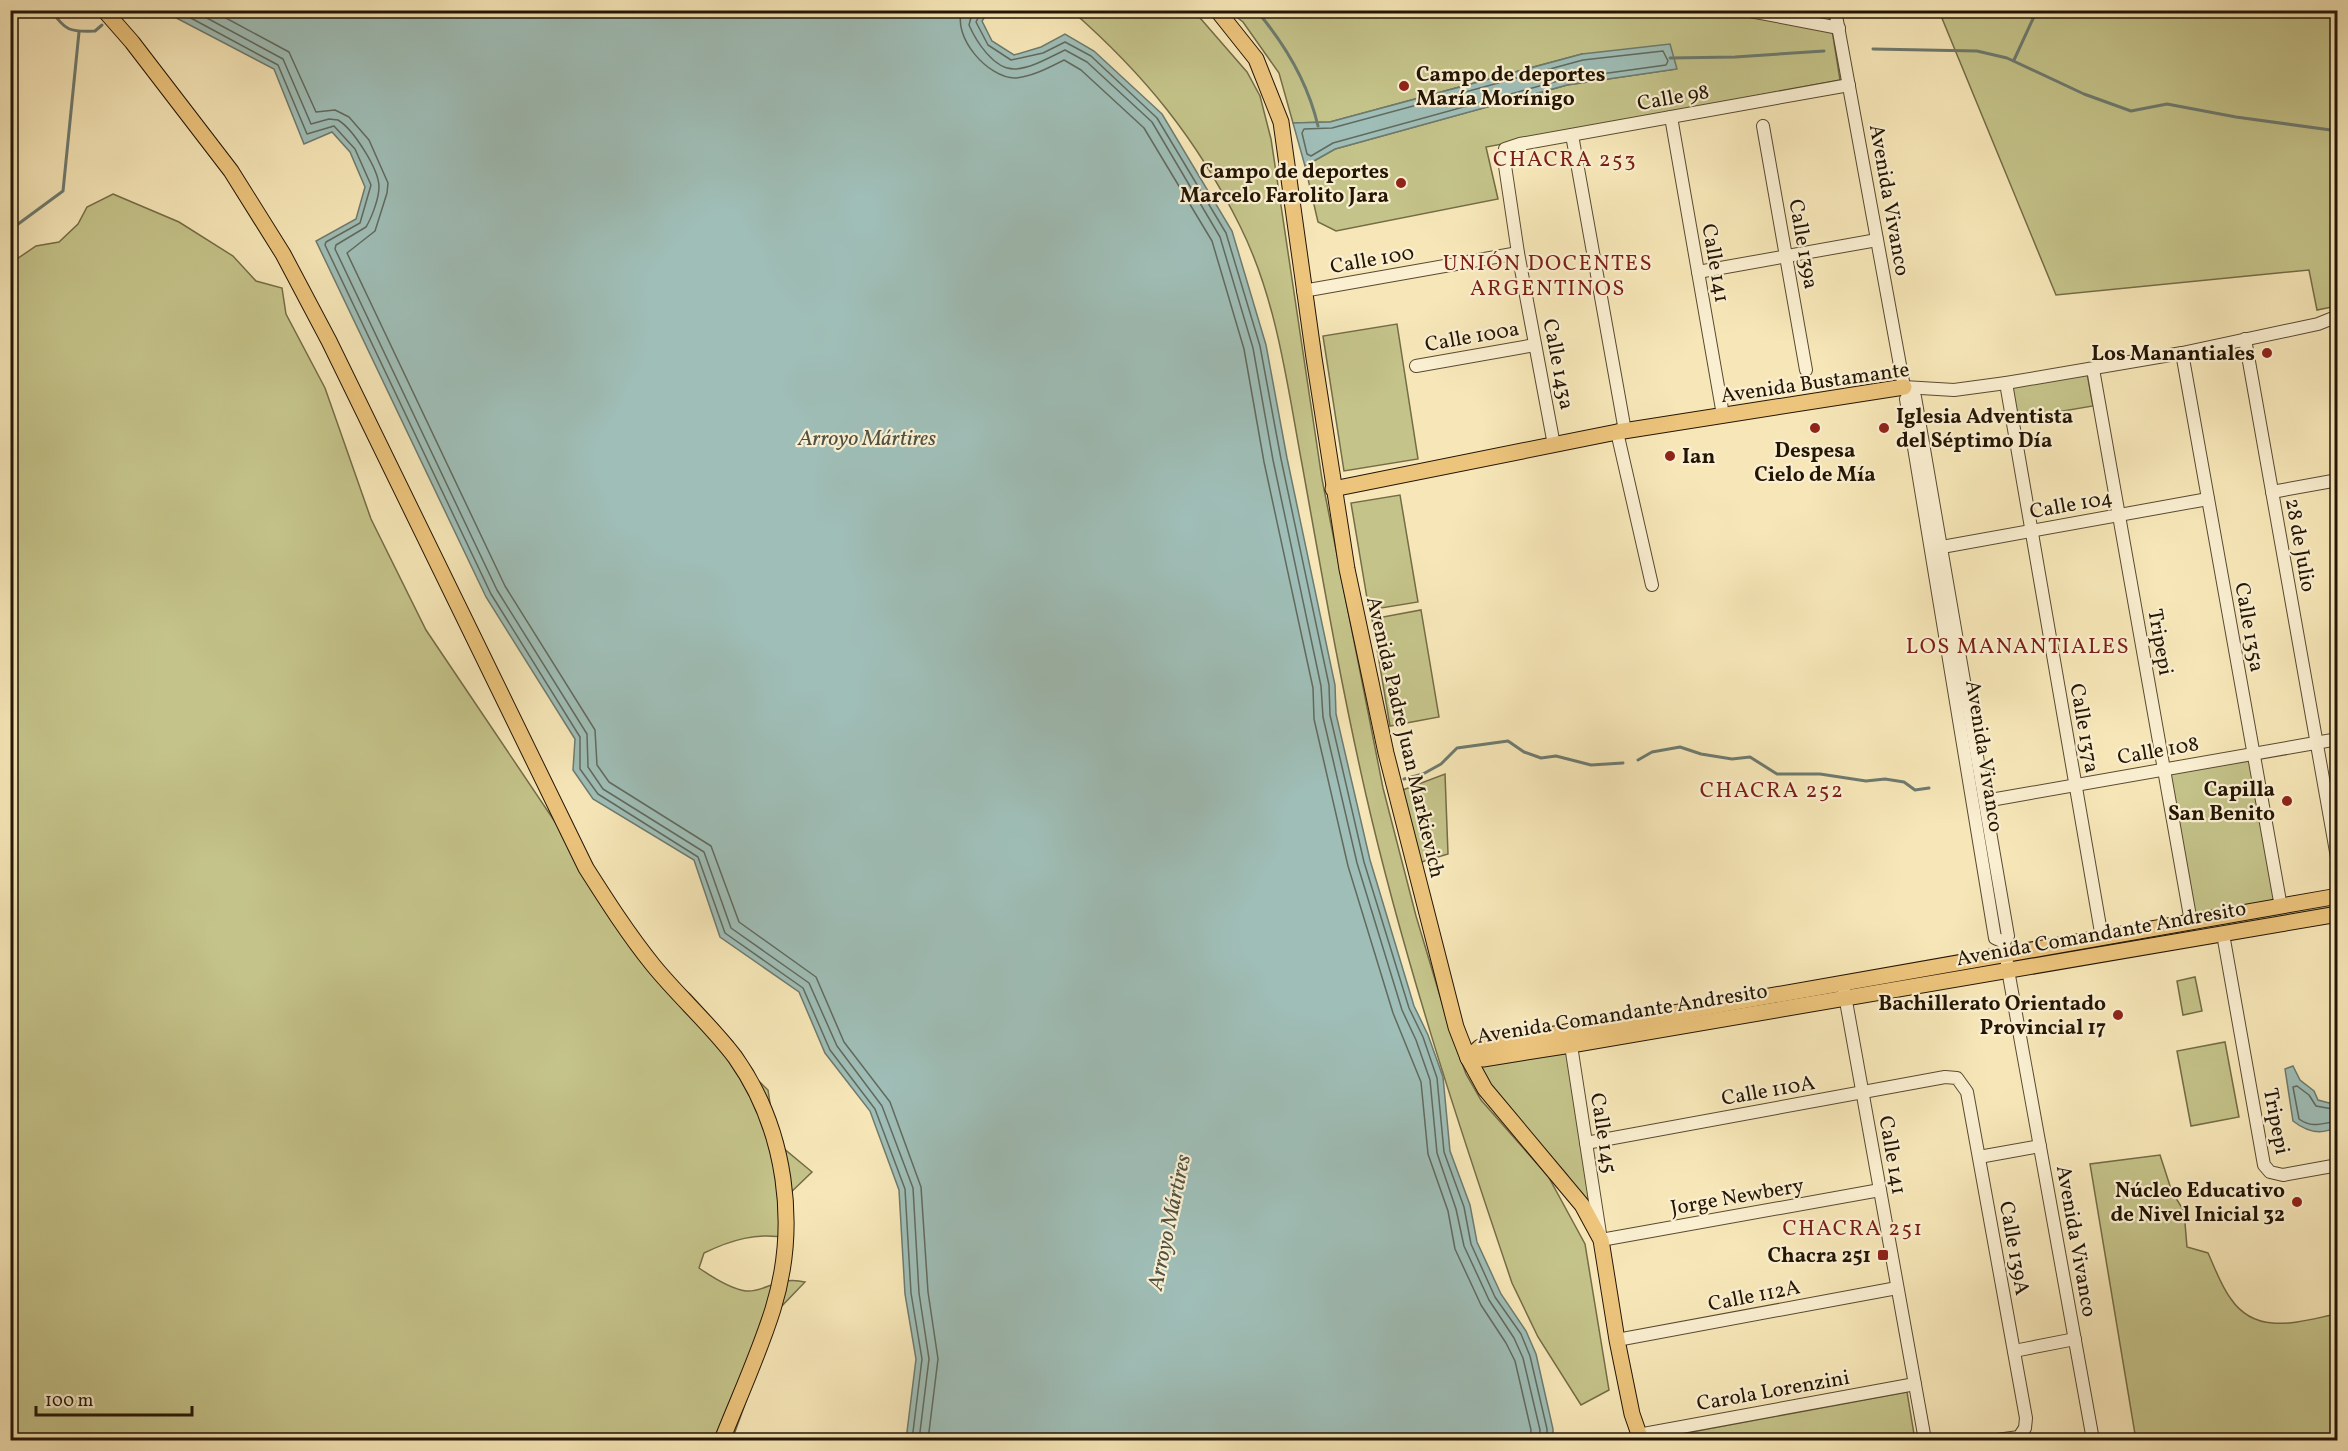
<svg xmlns="http://www.w3.org/2000/svg" width="2348" height="1451" font-family="Vollkorn,serif">
	<rect width="100%" height="100%" fill="#f7e7b8"/>
	<filter id="stains"><feTurbulence type="fractalNoise" baseFrequency=".00333" numOctaves="4"/><feColorMatrix values="0 0 0 0 .2 0 0 0 0 .09 0 0 0 0 .02 0 0 0 .5 -.17"/></filter>
	<radialGradient id="worn" r=".72"><stop offset=".6" stop-color="#630" stop-opacity="0"/><stop offset="1" stop-color="#630" stop-opacity=".3"/></radialGradient>
	<g fill="#c4c389" stroke="#746c46" stroke-width="1.5">
		<path d="M1072,11H1194L1247,72L1260,96L1271,139L1322,479L1383,788L1416,916L1451,1033L1466,1074L1481,1100L1548,1176L1585,1244L1609,1390L1581,1405L1538,1337L1512,1283C1458,1123 1404,960 1366,795C1341,686 1322,575 1302,464C1287,384 1277,300 1240,226C1197,139 1144,74 1072,11Z"/>
		<path d="M1229,11H1715L1832,30L1840,80L1486,147L1498,199L1336,231L1318,222L1305,166L1335,149L1567,85L1676,69L1582,54L1330,122L1293,123L1279,73L1243,22Z"/>
		<path d="M1939,11H2337V306L2317,310L2309,270L2056,295Z"/>
		<path d="M113,194L179,222L233,256L256,281L282,288L286,314L325,388L371,519L426,630L586,868L637,932L654,966L690,994L733,1042L735,1058L768,1090L776,1142L812,1172L786,1197L787,1238C757,1232 731,1240 704,1253L699,1268C712,1277 730,1289 746,1291C765,1293 777,1275 805,1282L780,1308L732,1440H11V263L36,246L59,242L78,224L87,207Z"/>
		<path d="M1397,324L1418,459L1344,471L1323,336Z"/>
		<path d="M2087,373L2093,406L2016,419L2010,386Z"/>
		<path d="M1400,495L1418,602L1369,610L1351,503Z"/>
		<path d="M1421,610L1439,717L1390,726L1372,619Z"/>
		<path d="M2251,759L2278,903L2194,917L2168,774Z"/>
		<path d="M1445,774L1448,854L1415,864L1400,791Z"/>
		<path d="M2333,904L2334,909L2035,957V956Z"/>
		<path d="M2195,977L2202,1011L2183,1015L2177,981Z"/>
		<path d="M2225,1042L2239,1117L2191,1126L2177,1051Z"/>
		<path d="M1568,1052L1594,1218L1567,1175L1489,1084L1481,1066Z"/>
		<path d="M2160,1155L2172,1192L2184,1211L2187,1247L2208,1253C2215,1268 2221,1286 2231,1299C2257,1337 2300,1321 2337,1314V1440H2136L2090,1164Z"/>
		<path d="M1907,1392L1915,1440L1654,1439Z"/>
	</g>
	<g fill="#9fbeb7" stroke="#6d7a6f" stroke-width="1.5">
		<path d="M163,11H989L982,21L992,41L1014,55L1041,47L1065,34L1094,51L1162,114L1232,231L1266,345L1287,458L1335,685L1336,714L1370,860L1414,1006L1428,1035L1443,1077L1450,1151L1470,1205L1477,1242L1501,1294L1526,1331L1536,1354L1553,1429V1440H906L916,1359L905,1294L899,1190L870,1111L825,1053L799,992L720,937L694,860L593,799L573,770L575,739L486,597L316,241L356,219L365,187L350,152L332,132L304,144L274,69Z"/>
		<path d="M1670,44L1677,69L1567,85L1335,149L1305,166L1293,123L1330,122L1582,54Z"/>
		<path d="M2293,1066L2300,1080L2314,1091L2318,1100L2337,1105V1126C2322,1136 2307,1132 2293,1121L2285,1069Z"/>
	</g>
	<g fill="none" stroke-linecap="round" stroke-linejoin="round">
		<g stroke="#616a5e" stroke-width="1.5">
			<path d="M176,10L278,65L307,134L334,126L355,149L371,185L360,223L326,242L325,245L491,594L580,737V769L598,794L698,857L725,933L803,988L830,1050L875,1109L905,1189L911,1293L922,1359L912,1440"/>
			<path d="M192,10L283,59L311,124L329,119L338,120C353,129 379,169 379,187C379,198 372,217 366,227L336,245L335,249L497,590L587,734L588,767L603,789L704,852L731,928L809,983L837,1046L882,1106L913,1188L919,1293L929,1359L919,1440"/>
			<path d="M211,10L289,52L316,112L335,110L349,117L369,140L388,183L387,193L375,231L347,253L505,586L595,730L597,765L609,782L711,846L739,922L816,977L844,1042L890,1102L921,1187L928,1292L938,1359L928,1440"/>
			<path d="M962,10C952,37 988,78 1015,78C1032,77 1050,67 1064,60L1081,70L1144,128L1212,241L1244,349L1264,462L1313,688L1314,719L1348,866L1393,1013L1421,1082L1428,1154L1448,1211L1455,1249L1481,1305L1506,1343L1515,1361L1531,1430L1530,1440"/>
			<path d="M973,10L969,25C976,41 994,70 1015,69C1032,68 1050,57 1065,50L1087,62L1152,122L1220,237L1253,348L1273,460L1321,686L1323,717L1357,863L1402,1010L1416,1040L1430,1080L1437,1153L1456,1209L1464,1246L1489,1300L1514,1338L1523,1358L1540,1430L1539,1440"/>
			<path d="M982,10L976,22L988,45L1011,60L1043,53L1065,42L1091,56L1157,118L1226,233L1260,346L1281,459L1329,685L1330,715L1364,862L1409,1008L1423,1037L1437,1078L1444,1152L1464,1207L1471,1244L1495,1297L1521,1334L1530,1356L1547,1429V1440"/>
			<path d="M1663,51L1668,61L1666,65L1565,79L1333,143L1311,156L1307,154L1302,133L1304,129L1332,128L1583,60Z"/>
			<path d="M2338,1110L2316,1106L2309,1095L2297,1086L2293,1087L2299,1119C2313,1129 2322,1123 2338,1121"/>
		</g>
		<g stroke="#6d7a6f" stroke-width="3">
			<path d="M51,10C65,31 70,32 95,31L102,25"/>
			<path d="M1256,10C1285,44 1308,83 1318,126"/>
			<path d="M1873,49L1977,51L2007,58L2084,94L2131,111L2167,104L2236,117L2338,131"/>
			<path d="M1670,58L1735,57L1824,51"/>
			<path d="M2014,60L2037,10"/>
			<path d="M10,230L63,191L79,32"/>
			<path d="M1638,760L1652,752L1680,747L1701,754L1732,759L1750,757L1777,774H1820L1866,781L1885,779L1904,782L1915,790L1929,788"/>
			<path d="M1404,779L1423,774L1441,764L1457,748L1508,741L1524,752L1541,758L1556,756L1591,765L1623,763"/>
		</g>
		<g stroke="#584a31" stroke-width="14">
			<g id="minor">
				<path d="M1745,10L1839,28"/>
				<path d="M1835,10L1904,387L1915,397L2008,936L2004,942L2008,970L2093,1440"/>
				<path d="M1671,117L1723,415"/>
				<path d="M1763,126L1806,370"/>
				<path d="M1572,135L1625,431"/>
				<path d="M1698,272L1877,240"/>
				<path d="M1303,291L1518,253"/>
				<path d="M2245,339L2338,863"/>
				<path d="M2182,353L2281,907"/>
				<path d="M1416,366L1535,345"/>
				<path d="M2093,369L2191,922"/>
				<path d="M2006,383L2102,938"/>
				<path d="M1904,387L1954,390L2006,383L2182,353L2318,324L2338,316"/>
				<path d="M1910,395L1906,399L1995,938L2004,942"/>
				<path d="M1617,432L1652,585"/>
				<path d="M1554,445L1518,253L1504,159L1505,149L1520,144L1849,85"/>
				<path d="M2272,492L2338,480"/>
				<path d="M1942,547L2208,499"/>
				<path d="M1985,801L2338,739"/>
				<path d="M2223,934L2264,1165L2270,1172L2283,1175L2338,1165"/>
				<path d="M1844,990L1925,1440"/>
				<path d="M1570,1039L1601,1240L1880,1190"/>
				<path d="M1586,1143L1945,1077L1957,1078L1967,1092L2026,1418L2025,1428L2019,1437L1997,1440"/>
				<path d="M1979,1157L2040,1146"/>
				<path d="M1617,1340L1897,1288"/>
				<path d="M2014,1351L2075,1339"/>
				<path d="M1638,1435L1915,1384"/>
			</g>
		</g>
		<g stroke="#231504" stroke-width="17">
			<g id="major">
				<path d="M104,10L132,42L231,171L283,254L329,341L586,868C607,901 628,934 653,965C679,997 710,1024 735,1057C786,1129 799,1225 773,1309C759,1354 739,1397 722,1440"/>
				<path d="M1217,10L1256,59L1281,122L1314,358L1347,569L1386,753L1456,1027L1468,1058L1485,1089L1582,1205L1601,1240L1617,1340L1632,1414L1641,1440"/>
				<path d="M1333,489L1617,432L1904,387"/>
				<path d="M1468,1058L1480,1047L2338,896"/>
				<path d="M1468,1058L1483,1059L1571,1045L2338,914"/>
			</g>
		</g>
		<use href="#minor" stroke="#faefd1" stroke-width="12"/>
		<use href="#major" stroke="#ecc47c" stroke-width="15"/>
	</g>
	<g fill="#8f2418" stroke="#faefd1" stroke-width="2">
		<circle cx="1404" cy="86" r="6"/>
		<circle cx="1401" cy="183" r="6"/>
		<circle cx="2267" cy="353" r="6"/>
		<circle cx="1815" cy="428" r="6"/>
		<circle cx="1884" cy="428" r="6"/>
		<circle cx="1670" cy="456" r="6"/>
		<circle cx="2287" cy="801" r="6"/>
		<circle cx="2118" cy="1015" r="6"/>
		<circle cx="2297" cy="1202" r="6"/>
		<rect x="1877" y="1249" width="12" height="12" rx="3"/>
	</g>
	<g text-anchor="middle" stroke-width="4.5" stroke-linejoin="round" paint-order="stroke">
		<g font-size="21" font-weight="bold" fill="#231504" stroke="#faefd1" text-anchor="end">
			<text x="1416" y="81" text-anchor="start">Campo de deportes<tspan x="1416" dy="24">María Morínigo</tspan></text>
			<text x="1389" y="178">Campo de deportes<tspan x="1389" dy="24">Marcelo Farolito Jara</tspan></text>
			<text x="2255" y="360">Los Manantiales</text>
			<text x="1896" y="423" text-anchor="start">Iglesia Adventista<tspan x="1896" dy="24">del Séptimo Día</tspan></text>
			<text x="1815" y="457" text-anchor="middle">Despesa<tspan x="1815" dy="24">Cielo de Mía</tspan></text>
			<text x="1682" y="463" text-anchor="start">Ian</text>
			<text x="2275" y="796">Capilla<tspan x="2275" dy="24">San Benito</tspan></text>
			<text x="2106" y="1010">Bachillerato Orientado<tspan x="2106" dy="24">Provincial 17</tspan></text>
			<text x="2285" y="1197">Núcleo Educativo<tspan x="2285" dy="24">de Nivel Inicial 32</tspan></text>
			<text x="1871" y="1262">Chacra 251</text>
		</g>
		<g font-size="21" fill="#231504" stroke="#faefd1">
			<text transform="translate(1673 97) rotate(-10)" y="7">Calle 98</text>
			<text transform="translate(1890 200) rotate(80)" y="7">Avenida Vivanco</text>
			<text transform="translate(1804 244) rotate(80)" y="7">Calle 139a</text>
			<text transform="translate(1372 259) rotate(-10)" y="7">Calle 100</text>
			<text transform="translate(1716 263) rotate(80)" y="7">Calle 141</text>
			<text transform="translate(1472 336) rotate(-10)" y="7">Calle 100a</text>
			<text transform="translate(1559 364) rotate(79)" y="7">Calle 143a</text>
			<text transform="translate(1815 382) rotate(-8)" y="7">Avenida Bustamante</text>
			<text transform="translate(2071 504) rotate(-10)" y="7">Calle 104</text>
			<text transform="translate(2301 545) rotate(80)" y="7">28 de Julio</text>
			<text transform="translate(2250 627) rotate(80)" y="7">Calle 135a</text>
			<text transform="translate(2161 642) rotate(80)" y="7">Tripepi</text>
			<text transform="translate(2085 728) rotate(80)" y="7">Calle 137a</text>
			<text transform="translate(1406 737) rotate(77)" y="7">Avenida Padre Juan Markievich</text>
			<text transform="translate(2158 750) rotate(-10)" y="7">Calle 108</text>
			<text transform="translate(1985 756) rotate(81)" y="7">Avenida Vivanco</text>
			<text transform="translate(2101 933) rotate(-10)" y="7">Avenida Comandante Andresito</text>
			<text transform="translate(1622 1013) rotate(-9)" y="7">Avenida Comandante Andresito</text>
			<text transform="translate(1768 1090) rotate(-10)" y="7">Calle 110A</text>
			<text transform="translate(2277 1121) rotate(79)" y="7">Tripepi</text>
			<text transform="translate(1604 1133) rotate(81)" y="7">Calle 145</text>
			<text transform="translate(1893 1155) rotate(80)" y="7">Calle 141</text>
			<text transform="translate(1737 1196) rotate(-10)" y="7">Jorge Newbery</text>
			<text transform="translate(2077 1241) rotate(80)" y="7">Avenida Vivanco</text>
			<text transform="translate(2015 1248) rotate(80)" y="7">Calle 139A</text>
			<text transform="translate(1754 1295) rotate(-11)" y="7">Calle 112A</text>
			<text transform="translate(1773 1390) rotate(-10)" y="7">Carola Lorenzini</text>
		</g>
		<g font-size="22" letter-spacing="1.5" fill="#7a1f14" stroke="#faefd1">
			<text x="1565" y="166">CHACRA 253</text>
			<text x="1548" y="270">UNIÓN DOCENTES<tspan x="1548" dy="25">ARGENTINOS</tspan></text>
			<text x="2018" y="653">LOS MANANTIALES</text>
			<text x="1772" y="797">CHACRA 252</text>
			<text x="1853" y="1235">CHACRA 251</text>
		</g>
		<g font-size="22" font-style="italic" fill="#4e5043" stroke="#faefd1">
			<text x="867" y="445">Arroyo Mártires</text>
			<text transform="translate(1168 1222) rotate(-78)" y="8">Arroyo Mártires</text>
		</g>
	</g>
	<rect width="2348" height="1451" fill="none" stroke="#f7e7b8" stroke-width="36"/>
	<rect x="12" y="12" width="2324" height="1427" fill="none" stroke="#231504" stroke-width="3"/>
	<rect x="18" y="18" width="2312" height="1415" fill="none" stroke="#231504" stroke-width="1.5"/>
	<path d="M36 1406v9h156v-9" fill="none" stroke="#231504" stroke-width="3"/>
	<text x="45" y="1406" font-size="18" fill="#231504" stroke="#faefd1" stroke-width="4.5" paint-order="stroke">100 m</text>
	<rect width="100%" height="100%" filter="url(#stains)"/>
	<rect width="100%" height="100%" fill="url(#worn)"/>
</svg>
